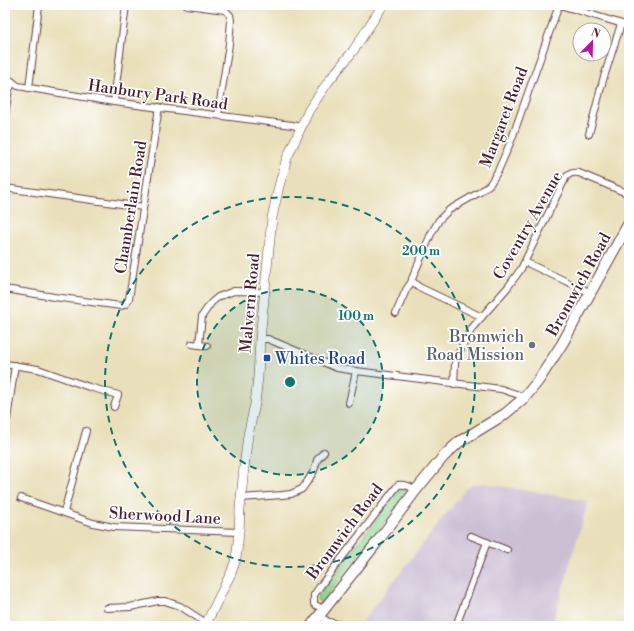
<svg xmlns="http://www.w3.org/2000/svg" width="634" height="631" font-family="'Libre Bodoni',serif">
	<rect width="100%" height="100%" fill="#fff"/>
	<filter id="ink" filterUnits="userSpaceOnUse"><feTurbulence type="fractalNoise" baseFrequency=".025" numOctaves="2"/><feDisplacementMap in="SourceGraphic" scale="8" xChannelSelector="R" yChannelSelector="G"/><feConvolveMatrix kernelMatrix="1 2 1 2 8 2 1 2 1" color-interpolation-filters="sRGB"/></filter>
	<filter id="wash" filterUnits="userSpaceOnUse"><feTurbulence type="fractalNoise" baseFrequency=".012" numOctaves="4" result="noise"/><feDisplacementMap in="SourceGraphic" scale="16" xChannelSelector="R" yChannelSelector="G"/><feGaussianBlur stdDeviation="0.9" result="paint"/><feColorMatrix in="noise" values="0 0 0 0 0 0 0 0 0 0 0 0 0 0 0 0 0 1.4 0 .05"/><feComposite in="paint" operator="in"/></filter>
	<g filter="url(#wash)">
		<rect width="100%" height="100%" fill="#e9e0bb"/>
		<path fill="#ccbfd4" d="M482,483L588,501L552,626H369L361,623L466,489L472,485Z"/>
		<path fill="#8dd692" stroke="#6c7a5e" d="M402,488L407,489L408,492L322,602H319L317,599L318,595L397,492Z"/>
	</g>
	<g filter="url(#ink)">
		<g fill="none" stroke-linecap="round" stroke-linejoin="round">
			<g stroke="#623c41" stroke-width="8">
				<g id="street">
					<path d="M187,5L225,10L230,15L231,21L229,44L218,115"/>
					<path d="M560,5L629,26"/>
					<path d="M5,77C10,79 14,83 18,86L114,102L292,125L301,127"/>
					<path d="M29,88L39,5"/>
					<path d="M114,102L126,5"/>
					<path d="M5,115L9,89L13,83"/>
					<path d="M589,134L603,80L621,24"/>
					<path d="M5,188L143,207"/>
					<path d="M525,262L591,293"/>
					<path d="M5,289L54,297L121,306L126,304L129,299L159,107"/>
					<path d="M396,313L406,290L412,281"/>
					<path d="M482,317L419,287L412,281V279L431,234L439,220L449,210L480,192L490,184L498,171L511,141L559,5"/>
					<path d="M260,339H268L330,365L337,368L356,371L501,389L525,397"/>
					<path d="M192,344L207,346"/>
					<path d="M199,345L202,316L211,303L218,297L234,291L265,292"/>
					<path d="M5,364L38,369L89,387L118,395L114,407"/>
					<path d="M454,384L455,363L459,352L472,328L508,287L521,269L566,177C570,173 573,172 579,173L629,194"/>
					<path d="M349,403L356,371"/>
					<path d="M5,423L7,419L15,365"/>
					<path d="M21,498L93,523L114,527L239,532"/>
					<path d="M241,498L282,495L291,494L302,489L307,482L314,471L317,460L324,452"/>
					<path d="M64,512L86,431"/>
					<path d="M471,536L507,550"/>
					<path d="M107,608L130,607L158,601H165L180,606L206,623"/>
					<path d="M324,610L314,604V595L321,585L398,485C405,484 410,486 416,490"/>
					<path d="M319,616L329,622L345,626"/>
					<path d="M456,626L487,542"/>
				</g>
			</g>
			<g stroke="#623c41" stroke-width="10">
				<path id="secondary" d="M205,626L231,573L235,562L237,552L239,532L240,509L244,467L248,435L255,404L258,377L260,339L272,218L279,186L287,158L309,110L328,82L353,51L383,5"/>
			</g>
			<g stroke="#623c41" stroke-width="12">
				<path id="primary" d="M311,626L378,541L416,490L444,456L459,442L505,414L525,397L538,381L562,344L629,223"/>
			</g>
			<use href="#street" stroke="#fff" stroke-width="6"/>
			<use href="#secondary" stroke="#fff" stroke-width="9"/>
			<use href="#primary" stroke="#fff" stroke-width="10"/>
		</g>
	</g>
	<circle cx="290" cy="382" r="93" fill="#0f766e" fill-opacity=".12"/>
	<g fill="none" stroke="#0f766e" stroke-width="2" stroke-dasharray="7 5">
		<circle cx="290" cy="382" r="93"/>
		<circle cx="290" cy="382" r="185"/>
	</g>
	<circle fill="#6b7280" stroke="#fff" stroke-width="1.5" cx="532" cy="345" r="4"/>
	<rect fill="#1a4fb4" stroke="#fff" stroke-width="1.5" x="263" y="354" width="8" height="8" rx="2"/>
	<g text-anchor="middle" stroke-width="3.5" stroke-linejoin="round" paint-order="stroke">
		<g font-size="16" fill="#4a1f2b" stroke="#fff">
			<text transform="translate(158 94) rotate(8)" y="6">Hanbury Park Road</text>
			<text transform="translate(503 117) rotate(-69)" y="6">Margaret Road</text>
			<text transform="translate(130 207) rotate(-81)" y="6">Chamberlain Road</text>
			<text transform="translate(527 225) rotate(-60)" y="6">Coventry Avenue</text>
			<text transform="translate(578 284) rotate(-61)" y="6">Bromwich Road</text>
			<text transform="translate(249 303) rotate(-85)" y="6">Malvern Road</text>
			<text transform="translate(165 515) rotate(3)" y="6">Sherwood Lane</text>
			<text transform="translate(344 531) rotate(-53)" y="6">Bromwich Road</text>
		</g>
		<g font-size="16" fill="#5b616d" stroke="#fff" text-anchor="end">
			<text x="524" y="342">Bromwich<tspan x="524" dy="18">Road Mission</tspan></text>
		</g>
		<g font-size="16" fill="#164399" stroke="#fff" text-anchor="start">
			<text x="275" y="364">Whites Road</text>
		</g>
	</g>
	<circle cx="290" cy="382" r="6" fill="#0f766e" stroke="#fff" stroke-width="2"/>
	<g font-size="12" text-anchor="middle" font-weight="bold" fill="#0f766e" stroke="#fff" stroke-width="3.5" stroke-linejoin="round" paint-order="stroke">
		<text x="421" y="255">200 m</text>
		<text x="356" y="320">100 m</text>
	</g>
	<rect width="634" height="631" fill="none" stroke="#fff" stroke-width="20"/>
	<g transform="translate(592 42) rotate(23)"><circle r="19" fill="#ffffff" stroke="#b7a5aa"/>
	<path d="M0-3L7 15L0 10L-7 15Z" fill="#b5179e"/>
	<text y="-6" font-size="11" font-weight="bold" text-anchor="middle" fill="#4a1f2b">N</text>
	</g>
</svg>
